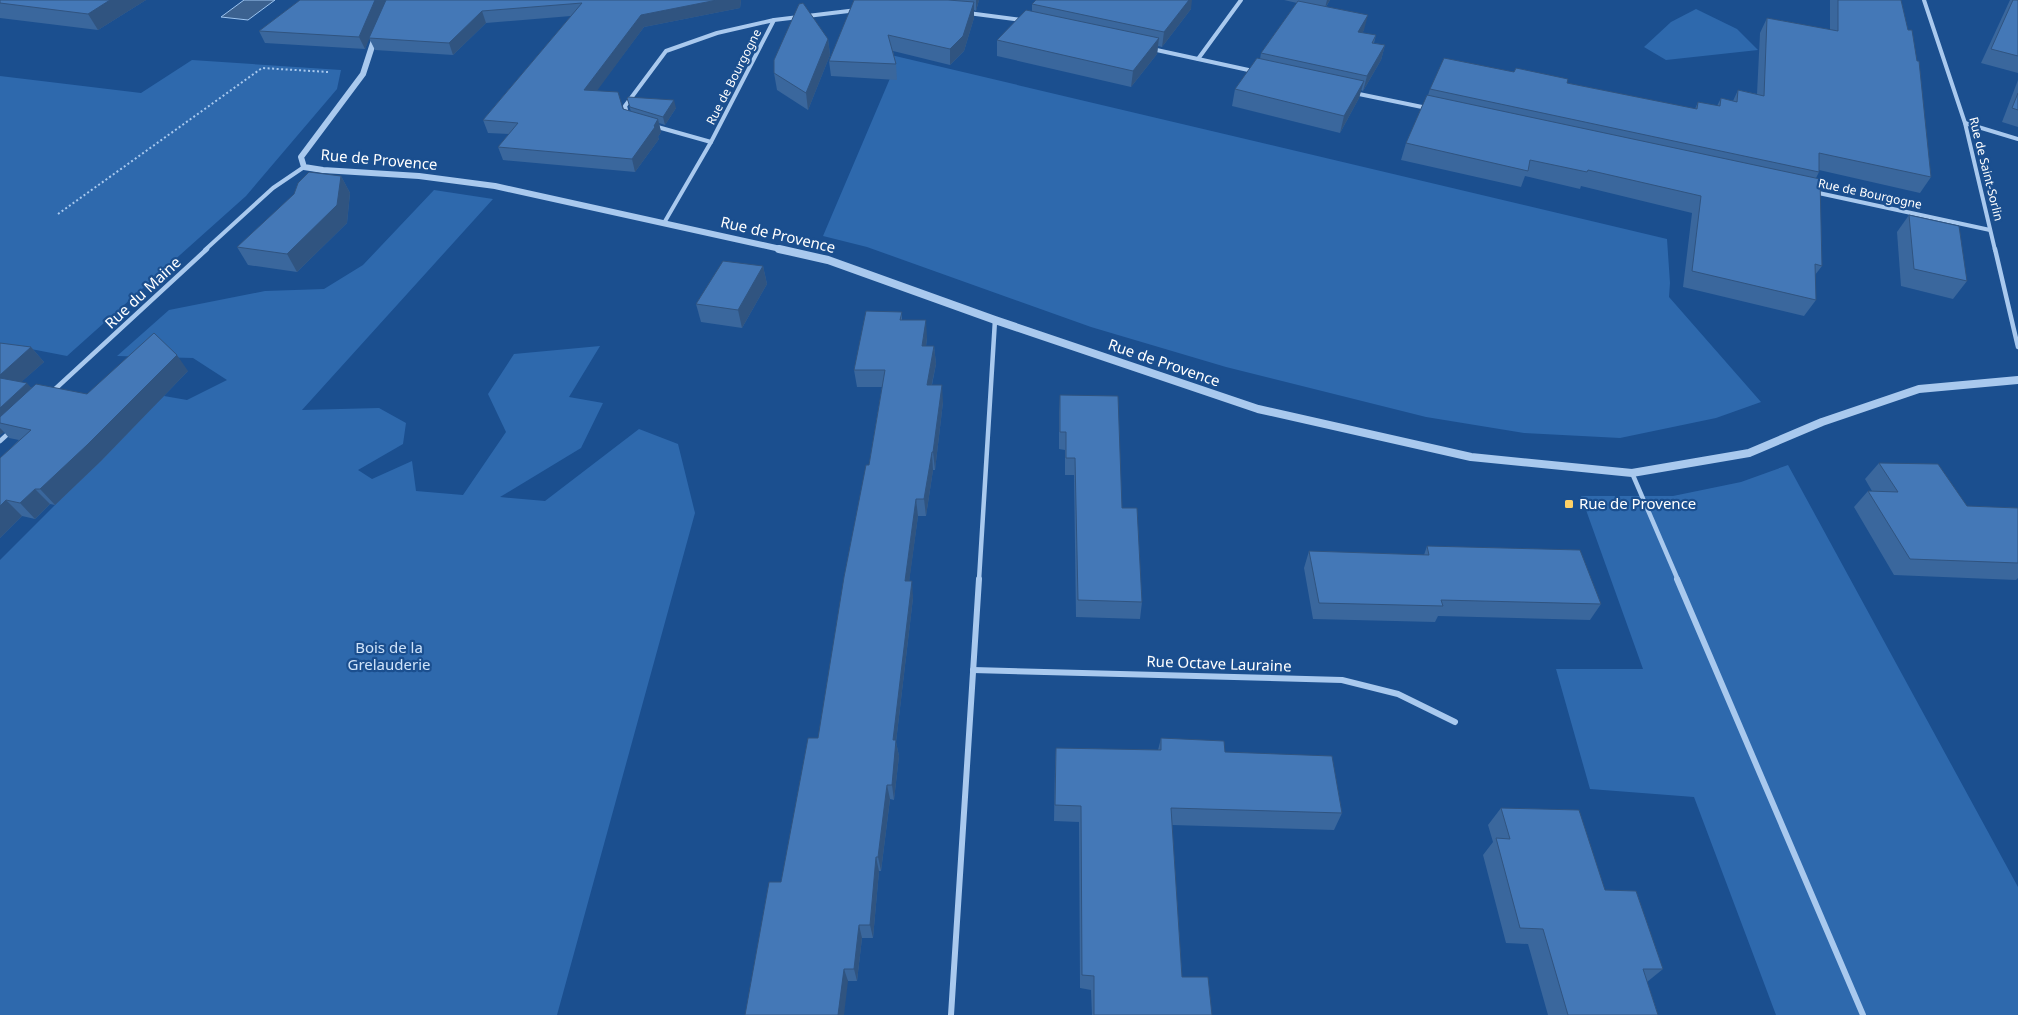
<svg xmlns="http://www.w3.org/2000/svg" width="2018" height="1015" font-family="'Noto Sans',sans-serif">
	<rect width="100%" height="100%" fill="#1b4f8f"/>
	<g fill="#2e69ad">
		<path d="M1696,9L1737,29L1758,50L1666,60L1644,47L1671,22Z"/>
		<path d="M891,55L1667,239L1670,283L1669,297L1761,402L1716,418L1620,438L1524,433L1426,417L1226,367L1091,327L867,247L823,236L894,69Z"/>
		<path d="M192,60L341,70L337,89L246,196L67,356L0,343V76L141,93Z"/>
		<path d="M434,190L493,199L302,410L379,408L406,423L403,444L358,470L372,479L412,461L416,491L463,495L506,432L488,394L514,354L600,346L569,397L603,403L581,448L500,497L545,501L639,429L678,444L695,513L557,1015H0V560L164,396L187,400L227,380L193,358L117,356L169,310L265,291L324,289L363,265Z"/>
		<path d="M1788,465L2018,887V1015H1776L1694,797L1590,789L1556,669H1643L1581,496H1673L1741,482Z"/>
	</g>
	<path fill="#3c6290" stroke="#9cc4f0" d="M244,0H275L248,20L221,17Z"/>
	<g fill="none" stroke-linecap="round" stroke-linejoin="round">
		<path stroke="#a9c9ee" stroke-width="2" stroke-dasharray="2 2.5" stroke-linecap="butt" d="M58,214L262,68L328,72"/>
		<g stroke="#a9c9ee" stroke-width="4">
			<path d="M1924,0L1965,123L1995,250"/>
			<path d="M968,13L1021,20"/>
			<path d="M1152,49L1253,71"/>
			<path d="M1198,59L1241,0"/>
			<path d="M1354,93L1427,108"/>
			<path d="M628,117L625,106L666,51L717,33L774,20"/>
			<path d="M1965,123L2018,139"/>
			<path d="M654,126L711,142"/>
			<path d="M1814,192L1990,230"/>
			<path d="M664,223L711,142L774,20L857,10"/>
			<path d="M205,250L273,188L304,167"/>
		</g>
		<g stroke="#a9c9ee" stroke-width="4.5">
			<path d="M1995,249L2018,347"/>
			<path d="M53,391L207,249"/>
			<path d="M0,441L11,431"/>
			<path d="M1632,473L1678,580"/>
			<path d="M979,580L995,320"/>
		</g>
		<g stroke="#a9c9ee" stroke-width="6">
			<path d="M1677,579L1863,1015"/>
			<path d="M973,670L1342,680L1398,694L1455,722"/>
			<path d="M951,1015L979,579"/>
		</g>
		<path stroke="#a9c9ee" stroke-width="6" d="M376,34L363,74L301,157L304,167L323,170L419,176L495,186L785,250"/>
		<path stroke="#a9c9ee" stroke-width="8" d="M779,249L828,260L995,320L1258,409L1471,457L1632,473L1749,453L1822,422L1919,389L2018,380"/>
	</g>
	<g fill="#3a679d">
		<path d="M0,0H146L98,30L0,18Z"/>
		<path d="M386,0H741L740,8L644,27L596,91L623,109L631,112L627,98L676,108L665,125L659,123L661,132L658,137L659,139L635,172L503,160L498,147L509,134L488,133L483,120L571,16L486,23L453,55L375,50L369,38L365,49L265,43L259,31L386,0L371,34Z"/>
		<path d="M854,0H979L976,11L974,10V18L964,51L950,65L893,51L896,64L897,80L831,76L829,61Z"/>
		<path d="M1284,0H1330L1326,7L1364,30L1362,33L1376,35L1374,43L1385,45L1381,60L1363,91L1361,90L1359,98L1340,133L1232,106L1235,89L1260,59L1261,53L1297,3Z"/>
		<path d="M1830,0H1901L1931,177L1920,193L1819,170V172L1816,178L1822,266L1815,275L1816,300L1804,316L1683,287L1692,213L1581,186L1580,189L1525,176L1521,187L1401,160L1406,143L1428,95L1430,89L1567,83L1695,109L1698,102L1717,106L1721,98L1733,101L1738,90L1757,94L1760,33L1767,18L1830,30Z"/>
		<path d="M2010,0H2018V73L1981,63Z"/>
		<path d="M1032,4L1191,9L1162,47L1158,46L1157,54L1131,87L997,56V40L1032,11Z"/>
		<path d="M828,39L830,55L808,110L777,90L774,73Z"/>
		<path d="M2018,80V127L2002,122Z"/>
		<path d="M341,176L350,193L347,223L297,272L248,265L237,247Z"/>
		<path d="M1909,215L1967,281L1953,299L1901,286L1897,232Z"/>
		<path d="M763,266L767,284L742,328L701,322L696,304Z"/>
		<path d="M902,312V320L927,338L926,346H934L936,364L932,385L943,402L935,470H933L926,516H918L909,581L913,598L896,742L899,756L894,800L890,799L881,871H879L873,938H862L857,981H848L781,882L818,738L869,465L882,387H857L854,370Z"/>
		<path d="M0,343L31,347L44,362L21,382L32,388L87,394L188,371L101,461L55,505L50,504L35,519L22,516L0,538V458L19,440L9,438L4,432L0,435Z"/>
		<path d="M1060,395L1122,508L1142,602L1140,619L1076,617L1074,475H1065V450L1059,449V412Z"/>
		<path d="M1879,463L1967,506L2018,508V578L2016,580L1894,575L1854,507L1868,491H1872L1865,479Z"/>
		<path d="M1427,546L1601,604L1590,620L1438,616L1435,622L1313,619L1304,568L1309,551L1424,555Z"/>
		<path d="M1161,738L1225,752L1342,813L1334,830L1172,825L1182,977L1212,1015H1092L1091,990L1080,988L1079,822L1054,821L1055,765L1056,748L1158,750Z"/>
		<path d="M1501,808L1605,890L1663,969L1647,982L1658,1015H1548L1528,944L1506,943L1483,855L1493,842L1488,825Z"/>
	</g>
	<g fill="#305480">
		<path d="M110,0H146L98,30L88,14Z"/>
		<path d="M375,0H386L365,49L359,37Z"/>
		<path d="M717,0H741L740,8L644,27L588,103L584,90L641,15Z"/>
		<path d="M976,0H979L976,11Z"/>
		<path d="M1189,0H1192L1191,9L1162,47L1164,32Z"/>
		<path d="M1327,0H1330L1325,8Z"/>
		<path d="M974,2V18L964,51L950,65V49Z"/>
		<path d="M482,11L486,23L453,55L449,43Z"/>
		<path d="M1368,15L1364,30L1354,47L1358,32Z"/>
		<path d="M1159,38L1157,54L1131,87L1133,71Z"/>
		<path d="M828,39L830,55L808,110L806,93Z"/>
		<path d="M1385,45L1381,60L1363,91L1367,76Z"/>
		<path d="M1364,81L1359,98L1340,133L1344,116Z"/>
		<path d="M674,100L676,108L665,125L663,117Z"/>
		<path d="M658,119L661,132L658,137L659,139L635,172L632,159Z"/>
		<path d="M341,176L350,193L347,223L297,272L287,254Z"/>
		<path d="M763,266L767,284L742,328L738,310Z"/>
		<path d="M926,320L927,338L924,363L922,346Z"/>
		<path d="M934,346L936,364L928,402L927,385Z"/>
		<path d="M31,347L44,362L10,392L0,381V375Z"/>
		<path d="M177,355L188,371L101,461L55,505L40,489Z"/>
		<path d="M27,383L40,398L0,423V408Z"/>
		<path d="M942,385L943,402L935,470L933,452Z"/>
		<path d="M0,428L4,432L0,435Z"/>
		<path d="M932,452L933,470L926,516L924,499Z"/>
		<path d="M35,489L50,504L35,519L20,503Z"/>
		<path d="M916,499L918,516L907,598L905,581Z"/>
		<path d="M6,500L22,516L0,538V506Z"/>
		<path d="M912,581L913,598L896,742L899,756L894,800L892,785L893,740Z"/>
		<path d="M887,785L890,799L881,871L878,857Z"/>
		<path d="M876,857L879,871L873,938L870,925Z"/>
		<path d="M859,925L862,938L857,981L854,969Z"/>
		<path d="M844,969L848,981L844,1015H838Z"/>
	</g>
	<g fill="#4478b7" stroke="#305480">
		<path d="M0,0H110L88,14L0,3Z"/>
		<path d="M300,0H375L359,37L259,31Z"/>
		<path d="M386,0H717L641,15L584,90L618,92L623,109L658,119L654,126L655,127L632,159L498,147L518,123L483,120L582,3L482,11L449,43L369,38Z"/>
		<path d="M854,0H948L974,2L963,36L950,49L888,35L896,64L829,61Z"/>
		<path d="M1036,0H1189L1164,32L1032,4Z"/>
		<path d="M1838,0H1901L1908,30H1912L1917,61H1919L1931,177L1819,153V172L1430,89L1444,58L1514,72L1516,68L1568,79L1567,83L1697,109L1698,102L1720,106L1721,98L1737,102L1738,90L1764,96L1767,18L1838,31Z"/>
		<path d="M2013,0H2018V56L1991,49Z"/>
		<path d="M1298,1L1368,15L1358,32L1376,35L1372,43L1385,45L1367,76L1261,53Z"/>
		<path d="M803,3L828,39L806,93L774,73V60L799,4Z"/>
		<path d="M1026,10L1159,38L1133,71L997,40Z"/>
		<path d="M1257,58L1364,81L1344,116L1235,89Z"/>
		<path d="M2018,93V110L2012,108Z"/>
		<path d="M1427,95L1820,179L1822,266L1815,264L1816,300L1692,271L1701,196L1588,170L1587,172L1530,160L1528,171L1406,143Z"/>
		<path d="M628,97L674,100L663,117L630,107L627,98Z"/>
		<path d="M309,172L341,176L337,205L287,254L237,247L294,194L298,183Z"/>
		<path d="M1909,215L1959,226L1967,281L1914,269Z"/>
		<path d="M723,261L763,266L738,310L696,304Z"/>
		<path d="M866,311L902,312L900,320H926L922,346H934L927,385H942L933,452H932L924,499H916L905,581H912L893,740H896L892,785H887L878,857H876L870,925H859L854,969H844L838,1015H745L769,882H781L808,738H818L844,577L866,465H869L885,370H854Z"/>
		<path d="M154,333L177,355L87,445L40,489H35L20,503L6,500L0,506V458L31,430L0,423V417L36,384L87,394Z"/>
		<path d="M0,343L31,347L0,375Z"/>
		<path d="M0,378L27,383L0,408Z"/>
		<path d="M1060,395L1118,396L1122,508H1137L1142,602L1078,600L1075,458H1066V432H1060Z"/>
		<path d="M1879,463L1938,464L1967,506L2018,508V563L1910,559L1868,491L1898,492Z"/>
		<path d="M1427,546L1580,550L1601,604L1441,600L1443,606L1319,603L1309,551L1429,555Z"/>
		<path d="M1161,738L1224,741L1225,752L1332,756L1342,813L1171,808L1182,977H1208L1212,1015H1094V976L1082,975L1081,806L1055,805L1056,748L1161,750Z"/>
		<path d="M1501,808L1579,810L1605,890L1636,891L1663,969H1643L1658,1015H1568L1543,929L1520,928L1496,838L1510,839Z"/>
	</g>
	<rect fill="#ffd166" stroke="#1b4f8f" stroke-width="2" x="1564" y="499" width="10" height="10" rx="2.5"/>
	<g text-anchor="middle" stroke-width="4.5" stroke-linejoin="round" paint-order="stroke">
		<g font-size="12" fill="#fff" stroke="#1b4f8f">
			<text transform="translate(734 77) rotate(-63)" y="4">Rue de Bourgogne</text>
			<text transform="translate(1986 169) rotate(76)" y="4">Rue de Saint-Sorlin</text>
			<text transform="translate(1870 194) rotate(12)" y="4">Rue de Bourgogne</text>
		</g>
		<g font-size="15" fill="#fff" stroke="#1b4f8f">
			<text transform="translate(379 160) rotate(5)" y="5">Rue de Provence</text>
			<text transform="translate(778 235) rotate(13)" y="5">Rue de Provence</text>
			<text transform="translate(143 293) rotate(-43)" y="5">Rue du Maine</text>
			<text transform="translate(1164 363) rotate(19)" y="5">Rue de Provence</text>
			<text transform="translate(1219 664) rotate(2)" y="5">Rue Octave Lauraine</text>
		</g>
		<g font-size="15" fill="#fff" stroke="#1b4f8f" text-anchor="start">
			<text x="1579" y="509">Rue de Provence</text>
		</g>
		<g font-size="15" fill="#cfe3fa" stroke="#1b4f8f">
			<text x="389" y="653">Bois de la<tspan x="389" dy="17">Grelauderie</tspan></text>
		</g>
	</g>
</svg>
